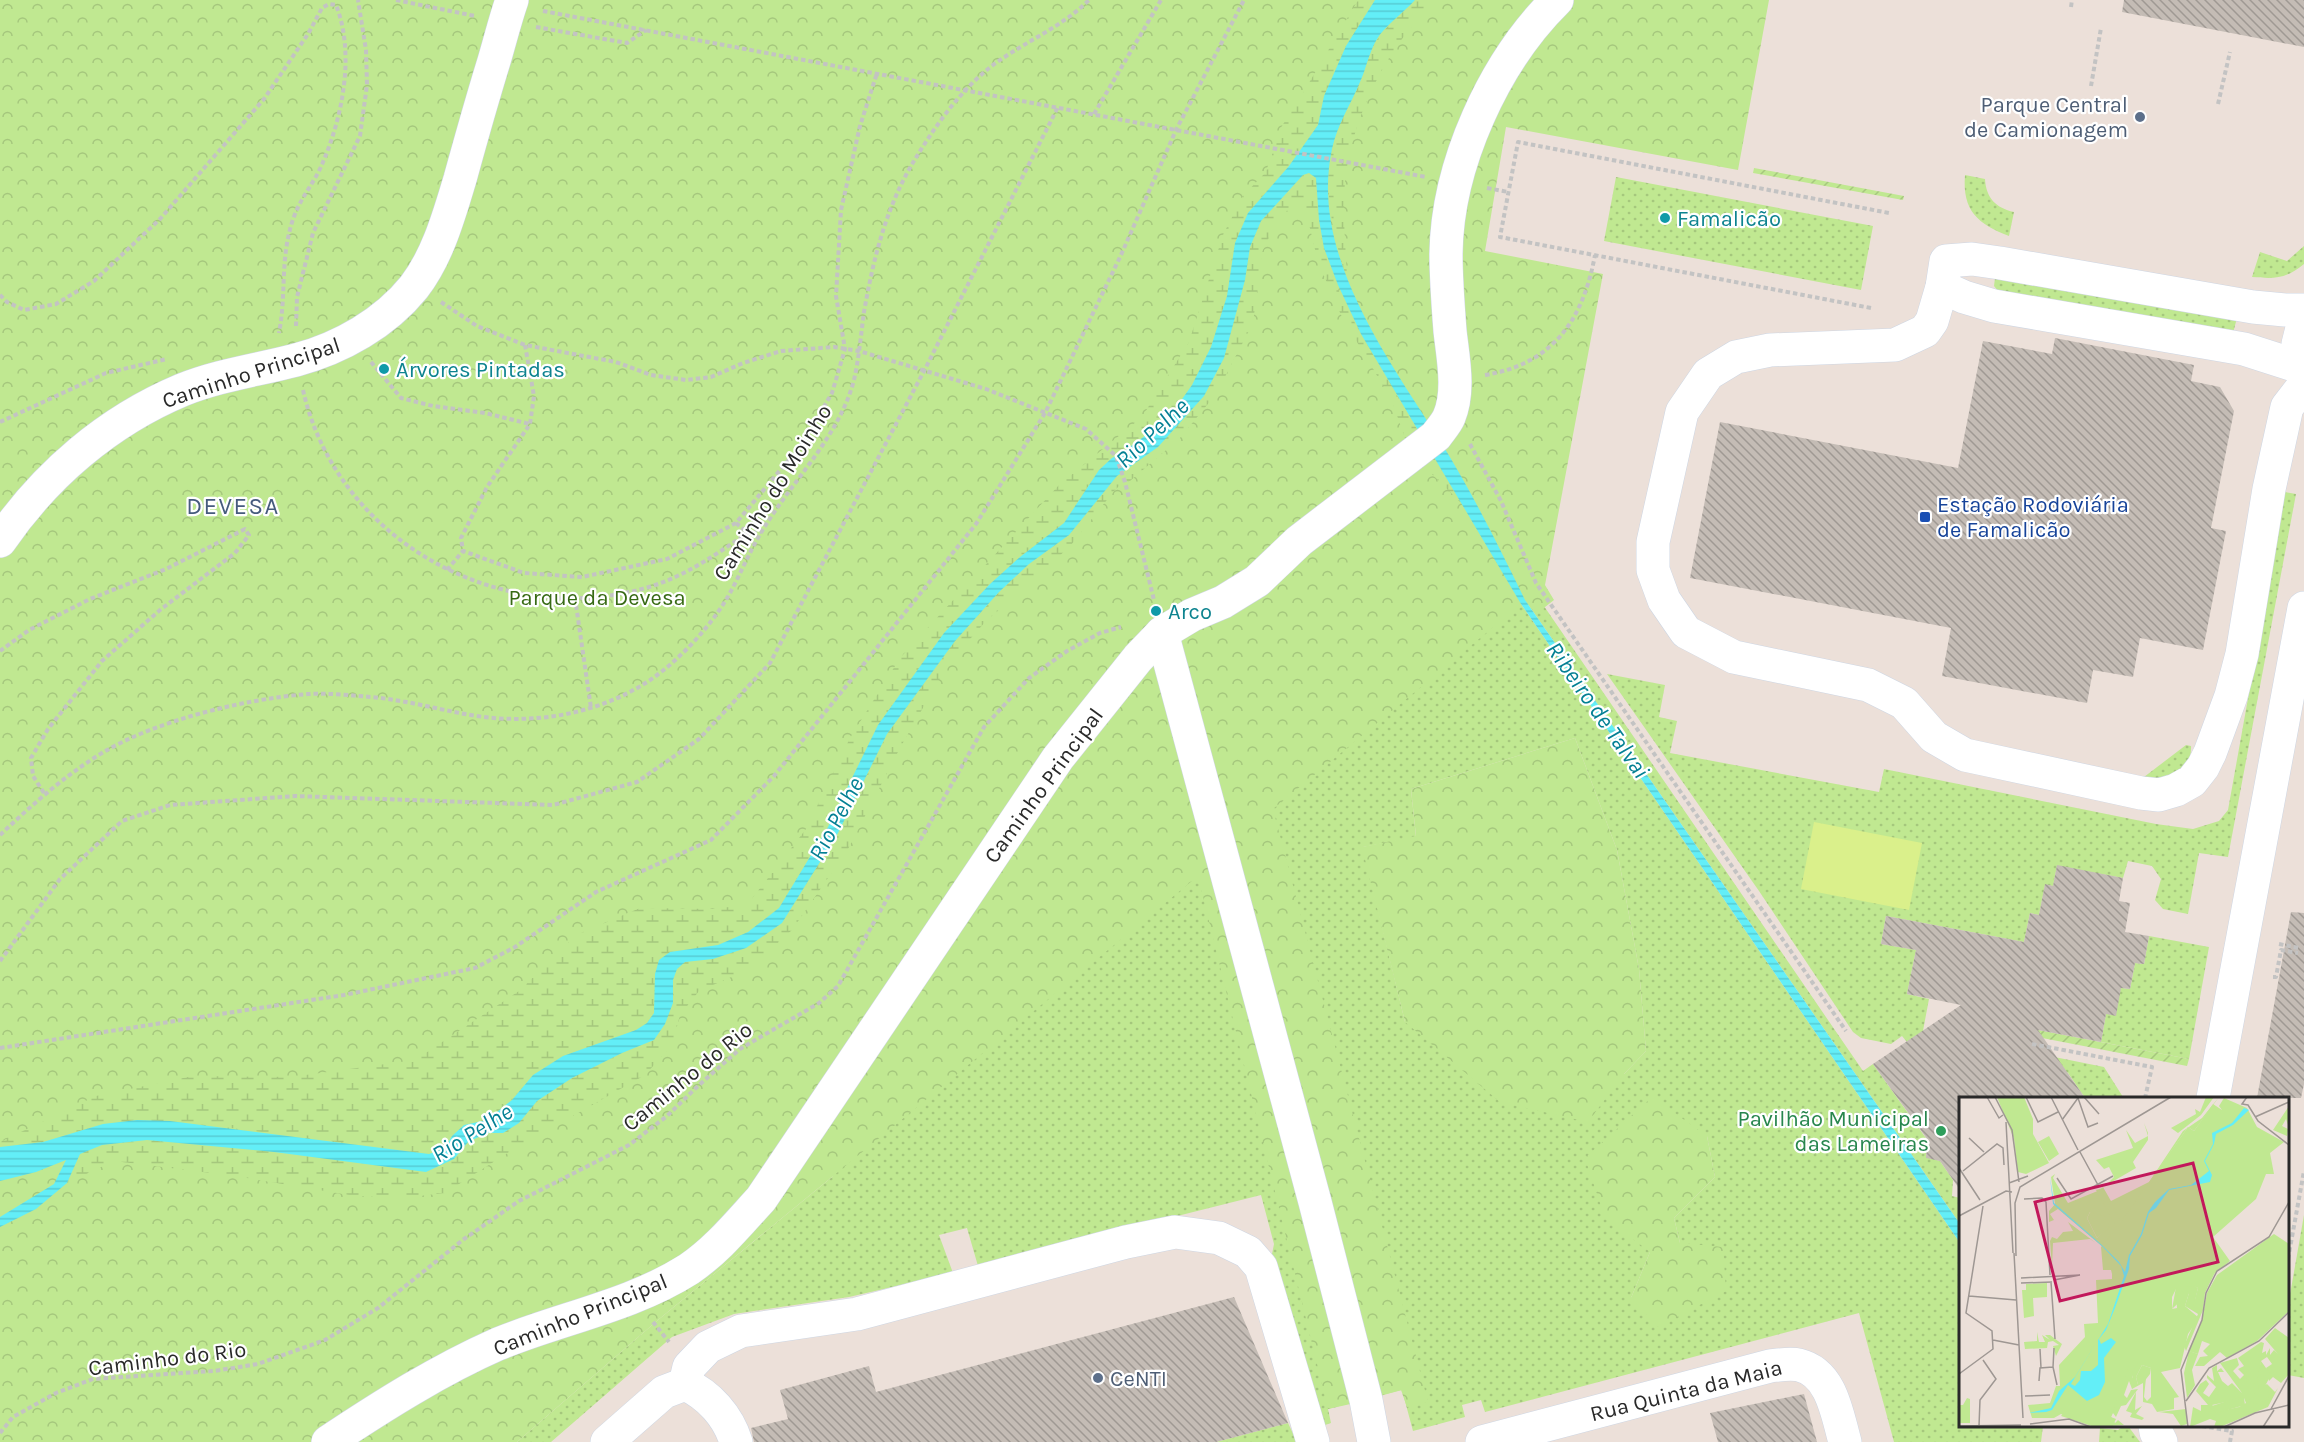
<svg xmlns="http://www.w3.org/2000/svg" width="2304" height="1442" font-family="Karla,sans-serif">
	<defs>
		<pattern id="grass-dots" width="8" height="8" patternUnits="userSpaceOnUse" patternTransform="scale(1.5)"><rect width="8" height="8" fill="#c0e891"/><path d="M2 2h.1M6 6h.1" fill="none" stroke="#a5c77d" stroke-width="1.8" stroke-linecap="round"/></pattern>
		<pattern id="forest-crowns" width="20" height="18" patternUnits="userSpaceOnUse" patternTransform="scale(1.5)"><rect width="20" height="18" fill="#c0e891"/><path d="M2 6a3 3 0 1 1 6 0M12 15a3 3 0 1 1 6 0" fill="none" stroke="#a5c77d"/></pattern>
		<pattern id="wetland-marsh" width="20" height="14" patternUnits="userSpaceOnUse" patternTransform="scale(1.5)"><rect width="20" height="14" fill="#c0e891"/><path d="M1 5h8M5 5V1M11 12h8M15 12V8" fill="none" stroke="#a5c77d"/></pattern>
		<pattern id="garden-furrows" width="10" height="10" patternUnits="userSpaceOnUse" patternTransform="scale(1.5)"><rect width="10" height="10" fill="#c0e891"/><path d="M-1 1l2-2M0 10L10 0M9 11l2-2" fill="none" stroke="#a5c77d"/></pattern>
		<pattern id="water-rules" width="6" height="5" patternUnits="userSpaceOnUse" patternTransform="scale(1.5)"><rect width="6" height="5" fill="#63eef7"/><path d="M0 2.5h6" fill="none" stroke="#56ccd4"/></pattern>
		<pattern id="building-back-hatch" width="6" height="6" patternUnits="userSpaceOnUse" patternTransform="scale(1.5)"><rect width="6" height="6" fill="#c4bcb5"/><path d="M-1 5l2 2M0 0l6 6M5-1l2 2" fill="none" stroke="#9f9993"/></pattern>
	</defs>
	<rect width="100%" height="100%" fill="#ece0d9"/>
	<g fill="url(#grass-dots)" fill-rule="evenodd">
		<path d="M1965,175L1985,179C1986,198 1996,208 2014,212L2009,236C1978,224 1962,211 1965,175Z"/>
		<path d="M1616,177L1873,226L1861,290L1604,241Z"/>
		<path d="M2304,246V264C2286,279 2275,279 2252,277L2260,252L2287,261Z"/>
		<path d="M1995,278L2237,318L2233,333L1998,291L1994,286Z"/>
		<path d="M2285,492L2296,494L2228,857L2199,853L2188,914L2163,909L2155,900L2161,879L2152,866L2128,861L2123,878L2057,866L2053,886L2045,885L2039,915L2030,913L2024,942L1886,916L1881,944L1916,950L1907,994L1929,999L1919,1052L1925,1064L1902,1036L1891,1044L1861,1038L1853,1032L1759,891L1607,674L1665,685L1659,717L1677,721L1670,753L1879,792L1884,769L2156,824L2193,829L2219,821L2228,810Z"/>
		<path d="M1465,507L1521,604L1960,1243V1426H2043L2041,1442H1894L1859,1313L1485,1412L1481,1400L1462,1405L1465,1417L1413,1431L1402,1390L1376,1397L1202,655ZM1575,738L1617,850L1639,969L1646,1051L1624,1074L1405,1022L1363,847L1416,837L1411,789ZM1707,1136L1715,1177L1674,1218L1680,1243L1631,1298L1650,1252Z"/>
		<path d="M1522,574L1863,1071L1873,1064L1928,1141L1926,1157L1940,1161L1953,1180L1952,1196L1960,1198V1224L1525,600Z"/>
		<path d="M1141,671L1355,1403L1328,1409L1331,1423L1319,1427L1271,1259L1274,1244L1261,1195L978,1266L967,1228L939,1235L953,1273L849,1297L734,1314L672,1337L551,1442H517L658,1320L832,1177Z"/>
		<path d="M2186,745L2191,746C2192,768 2176,774 2159,785L2144,777Z"/>
		<path d="M2149,936L2209,947L2189,1059L2101,1042L2106,1014L2121,988L2130,989L2135,963L2144,964Z"/>
		<path d="M2024,1051L2104,1067L2123,1097L2085,1098L2068,1073Z"/>
		<path d="M2304,1215V1378L2288,1375V1306Z"/>
		<path d="M1288,1423L1297,1442H1216Z"/>
		<path d="M2124,1426H2128L2140,1442H2099L2100,1428L2118,1430Z"/>
	</g>
	<g fill="url(#forest-crowns)">
		<path d="M0,0H1769L1738,170L1506,127L1485,251L1603,274L1545,585L1554,600L1536,614L1525,601L1273,809L1428,1402L1407,1407L1401,1390L1328,1409L1198,876L658,1320L517,1442H0Z"/>
		<path d="M1575,738L1617,850L1639,969L1646,1051L1624,1074L1588,1122L1500,1102L1405,1022L1362,847L1416,836L1411,789Z"/>
		<path d="M1652,1097L1707,1136L1715,1177L1674,1218L1680,1243L1723,1247L1726,1291L1658,1327L1631,1298L1650,1252L1605,1218L1585,1158Z"/>
	</g>
	<g fill="url(#wetland-marsh)">
		<path d="M1358,0H1375L1346,46L1324,96L1318,125L1289,166L1248,213L1235,243L1227,296L1211,347L1192,385L1175,409L1149,433L1120,454L1112,458L1099,470L1064,523L1020,557L990,584L944,633L779,908L748,932L718,945L697,949L655,974L654,1013L647,1023L533,1075L512,1100L487,1121L464,1125L452,1136L445,1148L429,1154L208,1125L137,1120L103,1124L43,1142L0,1147V1142L96,1096L193,1076L291,1077L415,1060L519,991L576,935L640,908L712,909L747,905L806,829L850,738L900,658L1059,485L1142,417L1189,342L1223,235L1242,197L1265,173L1272,156L1273,140L1303,93Z"/>
		<path d="M1415,0H1439C1393,36 1359,105 1348,161C1340,200 1346,242 1347,281C1333,232 1318,178 1338,128C1344,113 1353,98 1360,83C1366,69 1369,52 1377,40C1384,28 1404,12 1415,0Z"/>
		<path d="M1309,173L1316,178C1317,201 1318,224 1323,246C1333,288 1358,329 1380,366C1407,414 1436,461 1465,507L1419,461L1407,444L1392,401L1341,315L1318,262L1308,220L1301,208L1281,212L1262,252L1253,323L1216,394L1180,438L1130,481L1121,484L1114,491L1071,545L1034,580L986,621L948,664L900,748L848,849L792,930L750,969L699,991L680,1015L672,1045L645,1075L506,1154L445,1193L402,1198L355,1196L235,1176L114,1161L67,1183L80,1154L102,1145L147,1140L274,1152L453,1159C463,1147 473,1135 489,1133C499,1132 503,1133 511,1128C522,1121 527,1110 537,1102C566,1075 618,1055 654,1040L673,1003V980L677,969L685,962L713,959L782,923L838,833L887,734L955,641L999,592L1029,564L1069,535L1117,476L1204,396L1245,280L1250,247L1261,221L1303,175Z"/>
	</g>
	<g fill="url(#garden-furrows)">
		<path d="M1754,168L1904,196L1903,200L1753,173Z"/>
		<path d="M2038,1030L2189,1059L2187,1066L2037,1037Z"/>
	</g>
	<path fill="#daf08b" d="M1814,822L1922,843L1909,910L1801,889Z"/>
	<path fill="url(#water-rules)" d="M1375,0H1415C1404,12 1384,27 1377,39C1369,52 1366,69 1360,82C1351,104 1337,125 1332,149C1309,255 1389,359 1442,444C1473,494 1499,547 1525,600L1960,1224V1243L1521,604L1361,334L1338,285L1324,248L1319,220L1316,178L1309,173L1303,175L1261,221L1250,247L1245,280L1224,358L1204,396L1158,447L1117,476L1069,535L1029,564L999,592L955,641L887,734L838,833L782,923L746,948L713,959L685,962L677,969L673,980V1003L665,1024L654,1040L622,1053L572,1078L537,1101L519,1123L503,1133H487L468,1142L454,1159L426,1172L274,1152L147,1140L102,1145L80,1154L67,1183L36,1209L0,1227V1217L54,1184L66,1160L36,1172L0,1181V1147L43,1142L103,1124L137,1120L170,1121L429,1154L445,1148L452,1136L464,1125L487,1120L512,1100L533,1075L563,1056L636,1030L647,1023L654,1013L655,974L659,960L670,952L718,945L748,932L779,908L828,827L878,725L944,633L990,584L1020,557L1064,523L1099,470L1112,458L1120,454L1149,433L1175,409L1192,385L1211,347L1227,296L1235,243L1248,213L1289,166L1318,125L1324,96L1346,46Z"/>
	<g fill="url(#building-back-hatch)">
		<path d="M2124,0H2304V47L2122,12Z"/>
		<path d="M2055,338L2194,365L2191,381L2220,387L2234,411L2211,528L2226,531L2203,650L2140,638L2133,677L2093,670L2087,703L1942,676L1951,628L1690,578L1720,422L1958,468L1983,341L2052,354Z"/>
		<path d="M2057,865L2123,878L2119,901L2130,903L2125,932L2149,936L2144,964L2135,963L2130,989L2121,988L2116,1016L2106,1014L2101,1042L2038,1030L2085,1098H1960V1190L1940,1161L1926,1158L1927,1139L1873,1064L1961,1005L1907,994L1916,950L1881,944L1886,916L2024,942L2030,913L2039,915L2045,884L2053,886Z"/>
		<path d="M2291,912L2304,913V1084L2301,1098H2257Z"/>
		<path d="M1234,1297L1288,1423L1216,1442H754L751,1428L788,1419L780,1390L869,1366L876,1392Z"/>
		<path d="M1804,1394L1817,1442H1718L1710,1413Z"/>
	</g>
	<g fill="none" stroke-linecap="round" stroke-linejoin="round">
		<g stroke="#ced6e3" stroke-width="34">
			<g id="minor">
				<path d="M1942,287L1964,297L1994,306L2244,349L2303,368"/>
				<path d="M2304,310H2285L2253,307L2000,263L1972,259L1946,261L1942,287L1932,321L1925,331L1895,345L1770,350L1736,357L1708,374L1682,412L1653,542V570L1664,600L1686,632L1734,657L1868,685L1904,703L1934,737L1965,755L2141,793L2159,795L2176,790L2192,781L2203,767L2210,753L2231,696L2242,654L2269,489L2287,407L2304,385"/>
				<path d="M2304,320L2298,344L2304,369"/>
				<path d="M0,541C45,475 108,421 182,390C219,375 258,370 296,360C341,348 385,323 414,287C438,256 449,215 460,179C471,139 482,100 494,61C500,41 505,20 512,0"/>
				<path d="M1162,633L1315,1202L1366,1400L1374,1442"/>
				<path d="M2213,1098L2304,608"/>
				<path d="M685,1384L689,1367L708,1347L741,1331L857,1314L1126,1242L1175,1232L1219,1238L1248,1252L1261,1267L1313,1442"/>
				<path d="M2155,1426L2156,1432L2161,1442"/>
				<path d="M328,1442C382,1406 439,1370 498,1344C561,1318 631,1306 689,1269C717,1250 738,1224 761,1199L1058,758L1138,658L1162,633L1192,615L1223,602L1257,581L1299,541L1436,436C1440,430 1446,424 1449,417C1460,391 1453,358 1450,331C1448,305 1446,279 1446,254C1447,165 1494,62 1557,0"/>
				<path d="M607,1442L664,1392L685,1384C709,1395 728,1416 736,1442"/>
				<path d="M1482,1442L1770,1366C1779,1365 1790,1363 1799,1365C1832,1373 1837,1414 1845,1442"/>
			</g>
		</g>
		<g stroke="#c3c3c3" stroke-width="4" stroke-dasharray="4.5 3" stroke-linecap="butt">
			<path d="M396,0L475,16"/>
			<path d="M2071,7L2072,0"/>
			<path d="M543,11L1426,177"/>
			<path d="M536,27L627,43L646,30"/>
			<path d="M2091,86L2101,28"/>
			<path d="M2218,104L2230,52"/>
			<path d="M1094,114L1161,0"/>
			<path d="M1487,188L1508,192"/>
			<path d="M0,295L7,302L24,310L56,304L94,281L160,219L264,99L308,34L322,8L329,4L336,5C355,53 343,115 323,162C316,180 302,196 295,214C279,255 287,292 279,333"/>
			<path d="M441,302L477,326L525,345L616,362L651,375L686,380L711,377L743,363L781,351L834,347L859,351L986,389L1086,429L1116,456L1125,482L1154,600"/>
			<path d="M1871,308L1500,237L1518,142L1889,213"/>
			<path d="M296,326L297,297L313,233L360,136L367,85L366,50L358,0"/>
			<path d="M525,345L534,396L530,424L487,487L461,538L463,551L524,573L582,577L667,559L736,523L802,444L832,393L845,349L836,296L841,210L860,126L877,73"/>
			<path d="M371,362L401,398L433,406L485,413L530,424"/>
			<path d="M1485,375C1553,364 1583,320 1595,255"/>
			<path d="M303,390C337,541 501,631 649,587C686,576 716,554 748,533L761,532"/>
			<path d="M0,422L106,373L167,359"/>
			<path d="M1470,444L1501,501L1536,583L1846,1031"/>
			<path d="M736,523L748,533"/>
			<path d="M447,570L463,551"/>
			<path d="M575,598L591,708"/>
			<path d="M0,651L29,630L90,599L166,569L245,529L249,535L235,553L160,610L102,661L48,729L31,758L33,776L44,793"/>
			<path d="M0,835C32,805 64,776 102,753C157,720 245,699 308,694C328,693 350,695 370,697C409,700 446,712 484,717C542,724 604,712 653,678C676,662 702,635 718,612C736,587 746,557 762,531C792,481 839,437 854,380C859,358 861,334 864,312C873,261 885,211 911,166C931,132 957,94 988,69C1019,44 1060,29 1089,0"/>
			<path d="M2279,944L2299,948"/>
			<path d="M0,961L60,879L122,821L170,805L295,796L553,805L637,782L699,739L770,663L924,371L1058,107"/>
			<path d="M2273,977H2276L2281,950L2298,953"/>
			<path d="M2032,1044L2152,1067L2145,1098"/>
			<path d="M0,1048L344,995L475,968L515,947L596,892L711,840L774,776L976,524L1045,413L1121,255L1176,130L1244,0"/>
			<path d="M2288,1259L2304,1171"/>
			<path d="M653,1322L669,1342"/>
			<path d="M2202,1426L2232,1431L2230,1442"/>
			<path d="M0,1433L13,1417L56,1393L93,1379L214,1371L258,1364L325,1340L378,1308L464,1239L519,1201L629,1145L667,1116L699,1085L740,1049L819,1003L838,986L984,727L1029,678L1067,651L1100,633L1121,627"/>
		</g>
		<use href="#minor" stroke="#fff" stroke-width="33"/>
	</g>
	<g fill="#5c6f8a" stroke="#fff" stroke-width="2">
		<circle cx="2140" cy="117" r="6"/>
		<circle cx="1098" cy="1378" r="6"/>
	</g>
	<g fill="#0f9aa8" stroke="#fff" stroke-width="2">
		<circle cx="1665" cy="218" r="6"/>
		<circle cx="384" cy="369" r="6"/>
		<circle cx="1156" cy="611" r="6"/>
	</g>
	<rect fill="#1a4fb4" stroke="#fff" stroke-width="2" x="1919" y="511" width="12" height="12" rx="3"/>
	<circle fill="#2e9e5b" stroke="#fff" stroke-width="2" cx="1941" cy="1131" r="6"/>
	<g text-anchor="middle" stroke-width="4.5" stroke-linejoin="round" paint-order="stroke">
		<g font-size="22" fill="#4e5e75" stroke="#fff" text-anchor="end">
			<text x="2128" y="112">Parque Central<tspan x="2128" dy="25">de Camionagem</tspan></text>
			<text x="1110" y="1386" text-anchor="start">CeNTI</text>
		</g>
		<g font-size="22" fill="#0d838f" stroke="#fff" text-anchor="start">
			<text x="1677" y="226">Famalicão</text>
			<text x="396" y="377">Árvores Pintadas</text>
			<text x="1168" y="619">Arco</text>
		</g>
		<g font-size="22" fill="#292929" stroke="#fff">
			<text transform="translate(251 372) rotate(-18)" y="8">Caminho Principal</text>
			<text transform="translate(772 492) rotate(-58)" y="8">Caminho do Moinho</text>
			<text transform="translate(1043 785) rotate(-54)" y="8">Caminho Principal</text>
			<text transform="translate(687 1076) rotate(-39)" y="8">Caminho do Rio</text>
			<text transform="translate(580 1314) rotate(-22)" y="8">Caminho Principal</text>
			<text transform="translate(167 1358) rotate(-7)" y="8">Caminho do Rio</text>
			<text transform="translate(1686 1390) rotate(-14)" y="8">Rua Quinta da Maia</text>
		</g>
		<g font-size="22" fill="#164399" stroke="#fff" text-anchor="start">
			<text x="1937" y="512">Estação Rodoviária<tspan x="1937" dy="25">de Famalicão</tspan></text>
		</g>
		<g font-size="22" fill="#376a14" stroke="#fff">
			<text x="597" y="605">Parque da Devesa</text>
		</g>
		<g font-size="22" fill="#27864d" stroke="#fff" text-anchor="end">
			<text x="1929" y="1126">Pavilhão Municipal<tspan x="1929" dy="25">das Lameiras</tspan></text>
		</g>
		<g font-size="24" font-style="italic" fill="#048094" stroke="#fff">
			<text transform="translate(1152 433) rotate(-43)" y="8">Rio Pelhe</text>
			<text transform="translate(1598 710) rotate(55)" y="8">Ribeiro de Talvai</text>
			<text transform="translate(836 819) rotate(-62)" y="8">Rio Pelhe</text>
			<text transform="translate(472 1133) rotate(-32)" y="8">Rio Pelhe</text>
		</g>
		<g font-size="24" letter-spacing="1.5" fill="#465b7d" stroke="#fff">
			<text x="233" y="514">DEVESA</text>
		</g>
	</g>
	<g transform="translate(1959 1097)">
		<rect width="330" height="330" fill="#ece0d9"/>
		<path d="M247,0H255L242,18L219,36L212,31L237,17L236,12L241,15ZM260,0L235,34L229,30L182,98L169,138L142,92L144,90L152,104L190,85L224,34L243,21ZM330,9V31L327,22L323,29L329,32L328,39L314,33ZM185,26L189,36V43L174,65L177,71L146,89L155,80L150,70L145,72L137,63L174,51L167,33L176,46L189,39ZM90,39L100,57L90,64L79,45ZM96,77L94,81L109,106L141,93L167,140L153,177L152,173H144L145,151L99,112L91,117L95,123L90,125V114L96,107L92,80ZM131,115L147,132L138,141L128,121ZM109,125L137,146L131,142L94,146L93,170L91,144L93,140L98,142L104,135L114,134ZM257,173L251,185L234,188L239,191L236,204L244,213L227,254L225,249L239,217L226,209L230,196L213,212L217,190L173,280L179,288L177,280L183,268L192,271L191,277L184,286L173,292L170,284L165,298L168,301L172,293L179,292L167,308L162,309L157,320L154,316L152,320L156,326L159,323L165,328L136,330L102,319L194,196ZM316,231L330,241V277L322,286L314,280L310,284L307,271L313,267L308,260L302,264L300,291L308,287L316,295L319,291L309,310L261,330H255L257,324L251,322L231,330L234,310L242,314V308H249L237,294L241,287L247,283L250,287L244,296L250,300L257,290L248,281V278L255,284L253,271L258,268V274L262,271L265,275H259L263,284L269,289L273,286L283,296L261,266L278,261L280,268L274,274L281,282L285,278L279,272L285,269L279,261L302,245L305,246L303,256L307,254V258L311,251V258L315,253L319,257L306,242ZM285,301L287,306L280,310L261,314L253,308ZM78,235L80,245H86L83,238L91,243L86,238H91L103,247L97,259L94,249L100,248L94,244L89,245L88,251L66,252L65,245L78,244ZM230,254L239,257L233,273L236,288L228,301L225,276ZM177,295L176,313L183,309L177,317L185,321L183,323L171,320L173,316L167,314ZM8,301L11,302V326H0V308H4Z" fill="#c0e891" fill-rule="evenodd"/>
		<path d="M38,0H65L74,22V37L90,66L67,77L59,75L55,42ZM265,1L288,11L298,30L325,45L311,56L315,77H307L297,102L254,140L271,164L255,177L246,196L244,213L234,210L239,191L234,189L218,190L213,200V212L218,211L217,198L227,193L230,196L226,209L240,221L229,237L221,271L202,275L220,300L215,301V312L198,315L193,307L184,305V281H187L185,300L188,304L192,300V271L183,268L177,280L179,288L174,289L173,276L179,266L172,263L152,320L157,322L153,330H136L102,317L95,321H73L69,308L91,306L97,289H101L100,268L126,240L125,227L139,226L137,183L153,182V173H144L142,150L158,131L137,93L144,91L162,125L229,30L235,34L254,7L263,13L260,9ZM131,115L145,119L151,130L138,141L128,121ZM315,137L330,147V214L298,244L268,261L261,255L245,269H236L241,260L249,259L244,254L251,247L243,244L239,257L229,254L243,224L248,196L258,178ZM88,186V200L74,201L75,219L65,221L63,193H67V187ZM302,264L312,278L306,289L313,293L309,302L296,307L290,303L300,291L298,284L286,294L288,280L280,284L288,276L287,271L298,282ZM280,300L285,301L286,308L258,316L250,310Z" fill="#c0e891"/>
		<path d="M234,85L229,89L210,92L196,105V111L210,93L230,90L240,86L212,99L203,111L192,116L173,156L152,228L141,243L152,241H154L158,245L144,267L147,287L143,298L137,303L127,305L119,302L111,291L100,298L110,288L120,300L133,304L140,298L145,282L144,266L155,242L138,250L129,262L135,246L116,280L108,286L135,242L147,229L162,186V168L150,155L167,172L169,159L196,102L208,91Z" fill="#c0e891"/>
		<path d="M227,312L228,327L222,329L214,317L200,315Z" fill="#c0e891"/>
		<path d="M285,11L290,13L274,28L257,37L255,47L246,64L253,78L251,85L210,93L197,111L190,116L183,138L171,159L170,172L156,211L147,233L140,242L142,247L152,241L157,245L145,261L146,285L140,298L128,304L109,288L93,313L87,315L70,316L92,311L100,294L116,280L149,227L165,179L162,169L144,150L94,107L91,80L95,106L144,149L160,165L166,175L170,158L182,137L189,115L196,105L210,92L232,88L250,74L245,64L254,47L253,36L273,26ZM139,243V268L132,274H122L121,283L116,289L112,287Z" fill="#63eef7" fill-rule="evenodd"/>
		<path fill="none" stroke="#9e9793" stroke-width="1.5" d="M28,0L40,21L44,18M36,0L53,33L60,85M67,0L79,25L99,15M92,0L119,53M125,0L140,17M288,0L283,7L289,8L299,24L330,48M119,1L129,30L139,26M296,20L330,5M103,23L119,1M47,25L54,156M10,41L25,55M121,55L139,88M0,71L21,103M4,74L38,47L44,51L45,68M98,81L112,102L154,79M50,86L69,79M65,102L83,101L87,105L91,178M0,119L47,94L53,95M55,156L64,321M57,159L56,106L61,90L212,0M62,181L121,178M95,183L121,178M92,185L96,242M62,186L93,185M10,199L57,203M34,243L60,248M81,252L82,271M94,270L95,251M94,270L98,288M0,277L34,252L33,234L7,216L24,109M80,284L81,271L94,270M66,299L91,298M227,304L250,271L300,244L330,215M312,312L330,279M71,327L110,322L132,330M0,329L62,328M20,329L21,303L37,282L24,263M229,330L222,273L243,223L247,196L258,174L310,140L330,105M265,330L296,316L330,308M304,330L315,313"/>
		<path fill="#c2185b" fill-opacity="0.15" stroke="#c2185b" stroke-width="3" d="M234,66L259,165L101,204L76,105Z"/>
		<rect width="330" height="330" fill="none" stroke="#292929" stroke-width="3"/>
	</g>
</svg>
